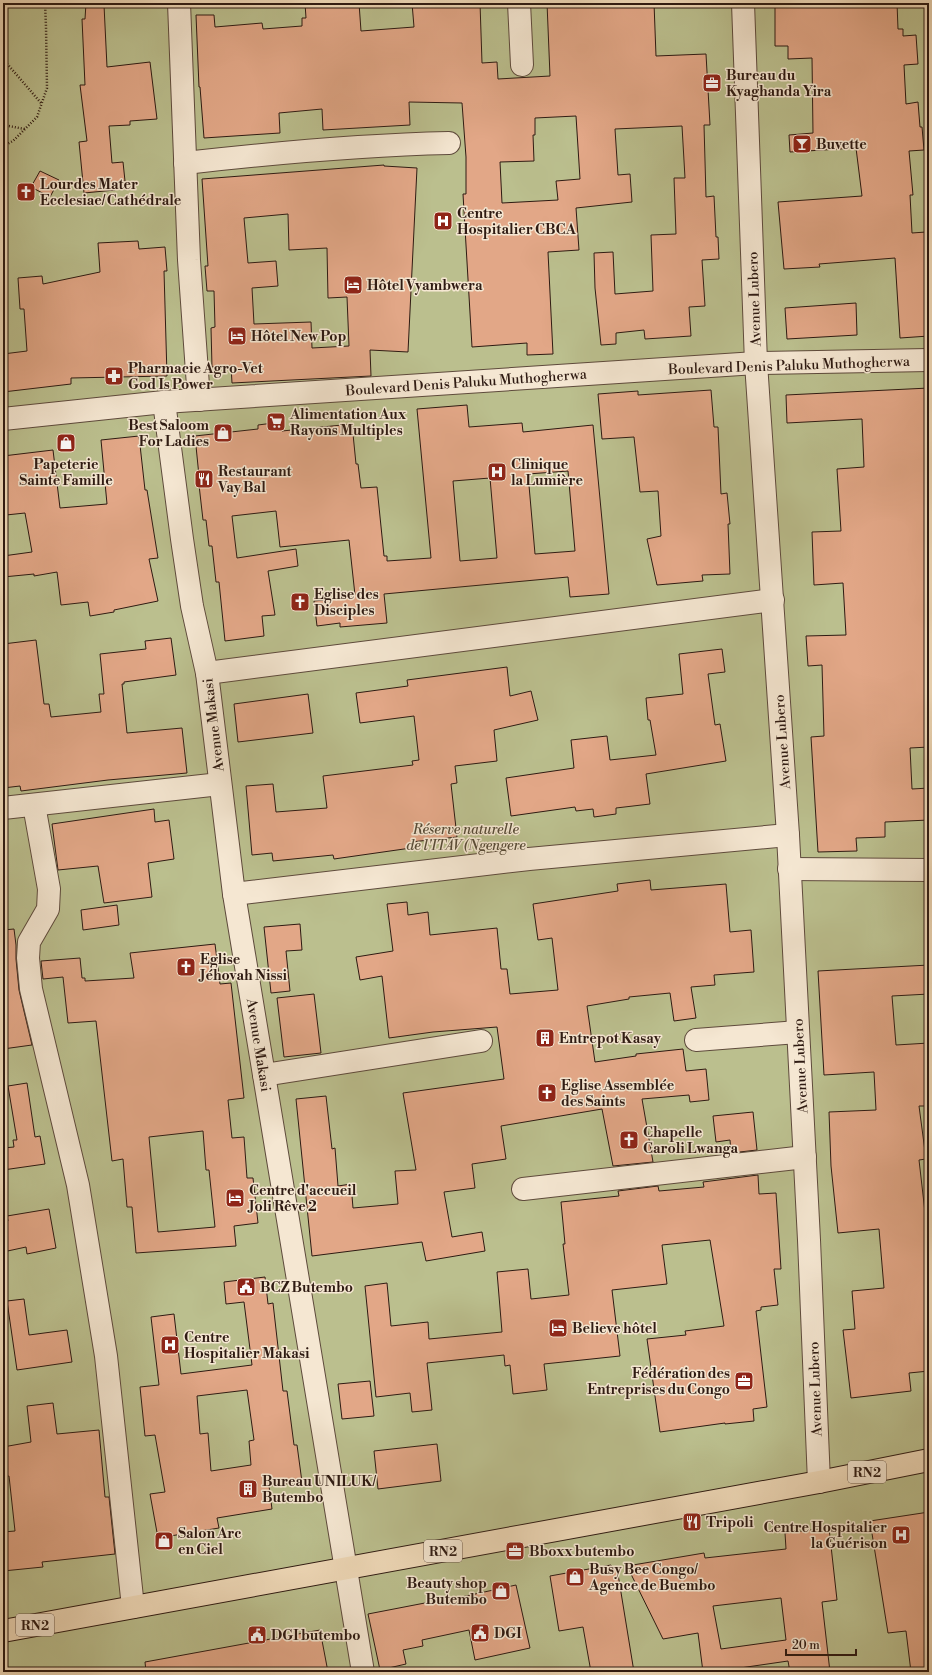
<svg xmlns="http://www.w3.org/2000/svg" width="932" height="1675" font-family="'Libre Bodoni',serif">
	<rect width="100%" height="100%" fill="#f0dab9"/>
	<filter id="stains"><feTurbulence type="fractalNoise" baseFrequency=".005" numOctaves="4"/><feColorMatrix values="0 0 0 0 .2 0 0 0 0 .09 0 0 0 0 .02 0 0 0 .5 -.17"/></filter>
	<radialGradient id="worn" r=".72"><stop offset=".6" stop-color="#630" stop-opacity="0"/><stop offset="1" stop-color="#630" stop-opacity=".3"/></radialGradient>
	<rect fill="#bbbf8e" stroke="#746c50" x="3" y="3" width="926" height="1669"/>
	<g fill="#e2a787" stroke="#2e1a12" fill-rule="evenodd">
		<path d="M86,3L104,5L107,67L150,62L157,119L130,121V125L109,126L112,163L123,162L125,181L114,182L115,190L84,193L79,142L87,141L80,85H85L82,19H85Z"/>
		<path d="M305,3H359L361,31L414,27L412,3H480L482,63L497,62L498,79L550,76L547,3H597V5L654,3L656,56L706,54L710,125H704L706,197L714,196L716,237H718L719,259L702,260L705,306L689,307L691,336L645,339L644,330L616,333V344L601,345L595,288L594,253L613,252L615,294L653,291L651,235L676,234L674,178H685L682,126L615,129L618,175L630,174L632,202L576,208L579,250L548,252L553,354L527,355V343L472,347L463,194H466V157L462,103L409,102L410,125L323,130L322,109L279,113L280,133L204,138L200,87H199L196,15H214L215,27L262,23L263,29L302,26V18H306ZM576,116L580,179L556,181L558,200L502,203L500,162L534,161L533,135H535V118Z"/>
		<path d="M775,3H897L898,29H903V36L916,35L918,64L904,65L906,104L918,102L920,127H922L924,150L909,151L913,195H910L912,233L926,232L929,260V336L900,338L895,258L819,264L820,267L784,269L778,202L862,196L856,148L790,152L789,135L813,133L812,58L788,59V46H775Z"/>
		<path d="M384,165V166L417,168L408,352L370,350L371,376L232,383L231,366L212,367L211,328L215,327L214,291H207L205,266H208L202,179ZM288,214L289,250L327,248L328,298L347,297L349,346L312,348L311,322L254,324L252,288L278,286L276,261L248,263L244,218Z"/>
		<path d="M40,171L59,180L50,197L31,187Z"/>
		<path d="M138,241L139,249L165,247L167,271H164L167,376L71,378V384L3,392V354L27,351L24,309H20L18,278L42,276L43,284L100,272L98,243Z"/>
		<path d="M856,303L857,335L787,339L785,308Z"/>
		<path d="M929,388V747L910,748L912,789L929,788V820L885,822V837L856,838L857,851L818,852L811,737L824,736L822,665L808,666L806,636L846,635L843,583L814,585L812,532L841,531L837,469L864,467L862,419L787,423L786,395Z"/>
		<path d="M711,390L714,427H718L721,494L727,493L730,524H728L730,574L702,575L703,581L657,585L647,539L661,536L658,491L640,492L634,437L602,439L598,394L638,391V395Z"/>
		<path d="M467,405L469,427L522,423L523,432L593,425L609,594L570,597L568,577L384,594L387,623L340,627V623L317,626L314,601L353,597L352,595H355L349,540L280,547L276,511L232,516L237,558L296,549L298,566L268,571L275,615L262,616L264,636L225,641L219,582H216L212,546H209L206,520H203L198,476H199L195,436L258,429V425L281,422L282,431L352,424L356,464H358L361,488L377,487L384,556H387V561L431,558L417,409ZM568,471L575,551L535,554L528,474ZM490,478L497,558L460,561L453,481Z"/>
		<path d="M139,436L145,490H147L158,558L149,559L158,601L114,610V612L90,616L88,602L61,605L57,572L34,576V574L3,577V556L32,552L25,513L6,515L3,489V456L53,450L60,508L107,504L101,440Z"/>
		<path d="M171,638L176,675L124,682V684H122L127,733L182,728L187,773L108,780L21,791L20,786L3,788V644L36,640L44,704H49L51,717L101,712L99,694H104L100,654L146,649L145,641Z"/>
		<path d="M722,649L725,672L708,674L715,725L720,724L726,761L646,774L650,804L616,808V814L594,817L593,809L576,811L575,807L511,816L506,778L574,768L571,740L607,736L610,760L656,755L650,720H648L646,698L683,694L679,654Z"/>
		<path d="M507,667L510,696L531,691L538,720L494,730L497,761L455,766L457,783L451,784L457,837L411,842V848L334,859L333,855L273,861L272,853L252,855L246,786L273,784L276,812L327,808L323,776L413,765L412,761L419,760L414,716L360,723L356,693L408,686L407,680Z"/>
		<path d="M308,694L313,733L238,742L234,704Z"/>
		<path d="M154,809L155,822L169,820L174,859L148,863L152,897L104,903L98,866L58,870L52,824Z"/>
		<path d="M650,880L651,890L726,884L730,932L751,930L754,972L714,975L715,985L691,987L696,1018L674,1021L670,993L629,997V999L587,1006L595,1062L636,1056V1054L683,1049L686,1071L706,1069L709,1100L690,1102L689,1095L642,1099L653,1162L613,1166L602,1109L501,1126L506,1159L472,1164L475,1188L444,1192L452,1237L482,1232L485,1251L426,1261L422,1242L312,1256L296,1099L326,1096L332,1149L335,1148L338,1186L351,1184L353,1208L398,1204L395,1171L416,1170L403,1093L504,1079L497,1027L433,1032L389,1038L382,976L360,980L356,957L393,951L387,904L407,902L408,915L428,912L430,935L497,928L501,969H507L510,994L558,990L552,938L538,940L533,904L618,891L617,884Z"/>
		<path d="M117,905L119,925L83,930L81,910Z"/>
		<path d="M300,924L302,950L286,951L290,991L271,993L264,927Z"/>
		<path d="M14,929L16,945V959L19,990L32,1045L3,1049V930Z"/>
		<path d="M215,944L220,984L231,983L244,1098L228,1100L232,1138L244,1137L247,1178H253L258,1223L234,1226L236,1246L136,1253L132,1207H127L123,1159L112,1161L96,1021L68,1023L63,977L43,979L41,961L80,958L82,978H85V981L134,978L130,953ZM203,1131L206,1170H209L215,1227L158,1232L149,1137Z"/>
		<path d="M929,965V994L892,996L896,1045L929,1043V1106H919L926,1159L919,1160L926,1221H929V1371L909,1373L911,1391L851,1398L843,1330L855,1329L852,1291L884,1288L879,1229L838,1233L831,1166L829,1112L876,1110L874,1072L824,1075L818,971Z"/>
		<path d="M314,994L321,1053L284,1057L277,998Z"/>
		<path d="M27,1083L35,1137L40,1136L45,1164L3,1170V1148L14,1147L13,1140H17L8,1086Z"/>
		<path d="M753,1112L757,1150L731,1153L730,1140L716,1142L713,1116Z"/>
		<path d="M758,1175L759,1194L776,1193L781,1269H774L778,1305L761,1307V1310L756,1311L767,1407L753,1409L754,1421L725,1424V1423L660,1432L647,1339L686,1335L685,1331L724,1326L710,1240L662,1245L667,1284L612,1290L620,1356L544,1364L547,1390L513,1394L510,1365L505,1366L504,1355L427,1363L432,1410L412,1412L410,1393L376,1397L365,1286L387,1283L391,1326L428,1322L429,1339L502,1332L497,1272L528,1269L531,1299L569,1295L563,1244H565L561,1202L619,1196L618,1191L658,1186L659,1191L704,1187L703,1182Z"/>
		<path d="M49,1209L56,1248L27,1254L26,1247L3,1252V1222L8,1221L7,1216Z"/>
		<path d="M265,1277L268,1304L273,1303L283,1391H287L294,1445H297L302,1482L269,1486L272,1509L217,1518L219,1528L158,1538L150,1494L165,1492L155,1435L145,1436L140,1387L159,1385L151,1317L174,1314L181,1374L252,1365L244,1302L226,1304L224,1282ZM247,1390L254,1440L249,1441L251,1465L211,1471L208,1433L200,1434L197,1396Z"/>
		<path d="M24,1299L29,1335L67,1330L72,1362L17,1370L7,1301Z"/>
		<path d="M370,1381L374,1416L342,1419L338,1384Z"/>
		<path d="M53,1403L57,1434L99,1430L105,1497H109L115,1554L42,1562L43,1567L3,1571V1532L15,1531L9,1476L3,1477V1447L31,1442L27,1406Z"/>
		<path d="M437,1444L441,1481L378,1489L374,1451Z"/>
		<path d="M929,1512V1672H911L906,1631L888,1633L870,1521Z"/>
		<path d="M829,1528L837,1600L822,1602L830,1672H790L788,1661L740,1668V1672H703L698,1633L663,1639L627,1566L704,1553L705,1558L786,1549L785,1533ZM781,1598L786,1640L721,1649L713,1606Z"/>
		<path d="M611,1565L612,1569L617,1568L634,1672H591L583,1627L559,1631L550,1576Z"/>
		<path d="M516,1585L530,1648L475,1660L469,1630L422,1640L423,1646L403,1650L406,1664L380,1670L368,1614L430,1602V1604Z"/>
		<path d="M320,1630L328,1672H146L145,1662Z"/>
	</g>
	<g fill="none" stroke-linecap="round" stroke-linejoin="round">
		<g stroke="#5e4a3c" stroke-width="24">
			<g id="minor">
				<path d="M179,3L189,260L199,400"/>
				<path d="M519,3L522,65"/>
				<path d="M743,3L756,363L788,835L809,1240L819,1482"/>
				<path d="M185,163C273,153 361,145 449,143"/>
				<path d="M164,402L182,539L192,606L207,673L234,894L363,1672"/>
				<path d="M207,673L773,600"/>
				<path d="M34,805L49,889L48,909L29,942L28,958L31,989L78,1185L106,1356L133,1607"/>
				<path d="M3,808L220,784"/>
				<path d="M789,869L929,870"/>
				<path d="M234,894L529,859L788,835"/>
				<path d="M696,1040L798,1032"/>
				<path d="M264,1075L481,1041"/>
				<path d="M523,1189L805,1157"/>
			</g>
		</g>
		<g stroke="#5e4a3c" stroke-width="24">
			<path id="tertiary" d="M3,419L164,402L756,363L929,360"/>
		</g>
		<g stroke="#2e1a12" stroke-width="24">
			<path id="trunk" d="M3,1631L819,1482L929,1460"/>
		</g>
		<g stroke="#2e1a12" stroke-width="2.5" stroke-dasharray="1 2" stroke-linecap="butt">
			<path d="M3,59L41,103"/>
			<path d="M3,125L25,129"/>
			<path d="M3,146L13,141L37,117L47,88L46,27L45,3"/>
		</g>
		<use href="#minor" stroke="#f5e7d2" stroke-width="22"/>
		<use href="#tertiary" stroke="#f5e7d2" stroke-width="22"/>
		<use href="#trunk" stroke="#f0dab9" stroke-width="22"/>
	</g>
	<defs>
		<g id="office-square" transform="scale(1)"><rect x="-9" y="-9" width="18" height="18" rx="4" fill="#8f2418" stroke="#f5e7d2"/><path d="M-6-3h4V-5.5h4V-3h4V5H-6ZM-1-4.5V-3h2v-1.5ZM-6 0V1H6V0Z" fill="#fff"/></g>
		<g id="bar-square" transform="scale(1)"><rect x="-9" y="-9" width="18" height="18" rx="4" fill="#8f2418" stroke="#f5e7d2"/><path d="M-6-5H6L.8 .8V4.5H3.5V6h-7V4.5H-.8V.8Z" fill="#fff"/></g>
		<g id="church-square" transform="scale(1)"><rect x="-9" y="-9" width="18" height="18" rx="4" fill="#8f2418" stroke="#f5e7d2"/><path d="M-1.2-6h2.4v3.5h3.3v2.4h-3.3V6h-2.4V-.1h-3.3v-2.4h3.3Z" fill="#fff"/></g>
		<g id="hospital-square" transform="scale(1)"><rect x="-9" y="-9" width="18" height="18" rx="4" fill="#8f2418" stroke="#f5e7d2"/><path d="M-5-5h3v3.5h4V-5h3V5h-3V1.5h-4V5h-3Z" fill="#fff"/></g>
		<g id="hotel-square" transform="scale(1)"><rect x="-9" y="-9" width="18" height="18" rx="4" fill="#8f2418" stroke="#f5e7d2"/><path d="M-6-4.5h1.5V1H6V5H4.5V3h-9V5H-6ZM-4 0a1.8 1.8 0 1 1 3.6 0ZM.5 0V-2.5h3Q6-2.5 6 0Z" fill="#fff"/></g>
		<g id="pharmacy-square" transform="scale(1)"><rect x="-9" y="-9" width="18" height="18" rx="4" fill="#8f2418" stroke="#f5e7d2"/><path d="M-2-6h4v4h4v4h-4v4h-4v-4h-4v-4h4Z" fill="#fff"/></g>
		<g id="supermarket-square" transform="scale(1)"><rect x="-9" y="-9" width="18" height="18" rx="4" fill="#8f2418" stroke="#f5e7d2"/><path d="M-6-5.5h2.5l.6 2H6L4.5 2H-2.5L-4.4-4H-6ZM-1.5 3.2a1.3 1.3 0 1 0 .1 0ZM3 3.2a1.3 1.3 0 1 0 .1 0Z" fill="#fff"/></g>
		<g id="shop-square" transform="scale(1)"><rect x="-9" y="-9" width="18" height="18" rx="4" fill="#8f2418" stroke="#f5e7d2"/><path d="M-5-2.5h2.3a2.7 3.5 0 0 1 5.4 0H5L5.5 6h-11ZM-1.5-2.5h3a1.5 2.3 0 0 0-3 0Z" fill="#fff"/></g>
		<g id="restaurant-square" transform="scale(1)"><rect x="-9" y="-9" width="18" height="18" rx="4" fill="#8f2418" stroke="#f5e7d2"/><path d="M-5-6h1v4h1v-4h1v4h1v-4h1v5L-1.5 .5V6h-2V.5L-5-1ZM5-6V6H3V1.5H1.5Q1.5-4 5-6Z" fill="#fff"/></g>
		<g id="building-square" transform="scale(1)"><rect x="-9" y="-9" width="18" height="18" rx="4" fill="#8f2418" stroke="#f5e7d2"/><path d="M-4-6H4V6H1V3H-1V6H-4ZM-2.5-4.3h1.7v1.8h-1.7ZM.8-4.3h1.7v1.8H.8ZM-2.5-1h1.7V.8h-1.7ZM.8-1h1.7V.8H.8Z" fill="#fff"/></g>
		<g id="civic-square" transform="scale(1)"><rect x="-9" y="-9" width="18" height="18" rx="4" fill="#8f2418" stroke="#f5e7d2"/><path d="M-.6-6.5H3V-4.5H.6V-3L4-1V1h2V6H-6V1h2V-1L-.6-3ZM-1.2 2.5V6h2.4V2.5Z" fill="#fff"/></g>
	</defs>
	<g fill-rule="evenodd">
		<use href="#office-square" x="712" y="83"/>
		<use href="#bar-square" x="802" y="144"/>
		<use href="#church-square" x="26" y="192"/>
		<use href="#hospital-square" x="443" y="221"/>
		<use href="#hotel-square" x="353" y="285"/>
		<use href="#hotel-square" x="237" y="336"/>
		<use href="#pharmacy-square" x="114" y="376"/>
		<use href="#supermarket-square" x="276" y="422"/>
		<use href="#shop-square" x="223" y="433"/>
		<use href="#shop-square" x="66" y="443"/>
		<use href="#hospital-square" x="497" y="472"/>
		<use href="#restaurant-square" x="204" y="479"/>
		<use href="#church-square" x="300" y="602"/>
		<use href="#church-square" x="186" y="967"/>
		<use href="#building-square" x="545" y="1038"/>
		<use href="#church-square" x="547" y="1093"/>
		<use href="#church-square" x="629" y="1140"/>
		<use href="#hotel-square" x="235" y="1198"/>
		<use href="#civic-square" x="246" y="1287"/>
		<use href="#hotel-square" x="558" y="1328"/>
		<use href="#hospital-square" x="170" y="1345"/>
		<use href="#office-square" x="744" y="1381"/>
		<use href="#building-square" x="248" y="1489"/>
		<use href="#restaurant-square" x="692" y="1522"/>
		<use href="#hospital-square" x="901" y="1535"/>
		<use href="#shop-square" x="164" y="1541"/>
		<use href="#office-square" x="515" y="1551"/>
		<use href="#shop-square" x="575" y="1577"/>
		<use href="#shop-square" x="501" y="1591"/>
		<use href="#civic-square" x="480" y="1633"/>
		<use href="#civic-square" x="257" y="1635"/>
	</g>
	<g text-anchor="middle" stroke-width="3" stroke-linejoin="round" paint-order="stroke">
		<g fill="#f5e7d2" stroke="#6a584c" stroke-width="1">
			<rect x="848" y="1461" width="38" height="22" rx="3"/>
			<rect x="424" y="1540" width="38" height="22" rx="3"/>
			<rect x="16" y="1614" width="38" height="22" rx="3"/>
		</g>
		<g font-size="13" font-weight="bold" fill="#2e1a12">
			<text x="867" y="1477">RN2</text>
			<text x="443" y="1556">RN2</text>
			<text x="35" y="1630">RN2</text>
		</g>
		<g font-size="14" font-weight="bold" fill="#2e1a12" stroke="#f5e7d2" text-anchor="start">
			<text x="726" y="80">Bureau du<tspan x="726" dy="16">Kyaghanda Yira</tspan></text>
			<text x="816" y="149">Buvette</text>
			<text x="40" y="189">Lourdes Mater<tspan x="40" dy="16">Ecclesiae/ Cathédrale</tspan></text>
			<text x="457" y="218">Centre<tspan x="457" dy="16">Hospitalier CBCA</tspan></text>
			<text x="367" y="290">Hôtel Vyambwera</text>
			<text x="251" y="341">Hôtel New Pop</text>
			<text x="128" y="373">Pharmacie Agro-Vet<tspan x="128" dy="16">God Is Power</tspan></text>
			<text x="290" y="419">Alimentation Aux<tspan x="290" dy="16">Rayons Multiples</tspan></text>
			<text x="209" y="430" text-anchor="end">Best Saloom<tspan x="209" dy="16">For Ladies</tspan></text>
			<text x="66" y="469" text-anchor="middle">Papeterie<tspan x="66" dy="16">Sainte Famille</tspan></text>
			<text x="511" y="469">Clinique<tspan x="511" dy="16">la Lumière</tspan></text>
			<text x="218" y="476">Restaurant<tspan x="218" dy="16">Vay Bal</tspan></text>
			<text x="314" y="599">Eglise des<tspan x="314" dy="16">Disciples</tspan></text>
			<text x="200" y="964">Eglise<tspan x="200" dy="16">Jéhovah Nissi</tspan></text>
			<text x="559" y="1043">Entrepot Kasay</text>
			<text x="561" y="1090">Eglise Assemblée<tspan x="561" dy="16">des Saints</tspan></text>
			<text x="643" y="1137">Chapelle<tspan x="643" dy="16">Caroli Lwanga</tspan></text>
			<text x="249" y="1195">Centre d'accueil<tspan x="249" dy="16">Joli Rêve 2</tspan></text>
			<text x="260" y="1292">BCZ Butembo</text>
			<text x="572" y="1333">Believe hôtel</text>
			<text x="184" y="1342">Centre<tspan x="184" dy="16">Hospitalier Makasi</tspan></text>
			<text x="730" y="1378" text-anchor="end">Fédération des<tspan x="730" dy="16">Entreprises du Congo</tspan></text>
			<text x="262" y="1486">Bureau UNILUK/<tspan x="262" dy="16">Butembo</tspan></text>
			<text x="706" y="1527">Tripoli</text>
			<text x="887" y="1532" text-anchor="end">Centre Hospitalier<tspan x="887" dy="16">la Guérison</tspan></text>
			<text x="178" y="1538">Salon Arc<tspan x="178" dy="16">en Ciel</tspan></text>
			<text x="529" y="1556">Bboxx butembo</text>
			<text x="589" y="1574">Busy Bee Congo/<tspan x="589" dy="16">Agence de Buembo</tspan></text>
			<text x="487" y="1588" text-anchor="end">Beauty shop<tspan x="487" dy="16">Butembo</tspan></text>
			<text x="494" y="1638">DGI</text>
			<text x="271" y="1640">DGI butembo</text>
		</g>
		<g font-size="14" fill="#2e1a12" stroke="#f5e7d2">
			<text transform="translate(754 299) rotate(-92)" y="5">Avenue Lubero</text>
			<text transform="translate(789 365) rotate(-2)" y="5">Boulevard Denis Paluku Muthogherwa</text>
			<text transform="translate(466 382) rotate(-4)" y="5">Boulevard Denis Paluku Muthogherwa</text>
			<text transform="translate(213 725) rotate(-97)" y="5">Avenue Makasi</text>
			<text transform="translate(782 742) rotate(-94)" y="5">Avenue Lubero</text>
			<text transform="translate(259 1045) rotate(81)" y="5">Avenue Makasi</text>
			<text transform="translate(800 1066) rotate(-93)" y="5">Avenue Lubero</text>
			<text transform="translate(815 1389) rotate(-92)" y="5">Avenue Lubero</text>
		</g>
		<g font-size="14" font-style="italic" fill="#584c37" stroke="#f5e7d2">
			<text x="466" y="834">Réserve naturelle<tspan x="466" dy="16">de l'ITAV (Ngengere</tspan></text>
		</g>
	</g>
	<rect width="932" height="1675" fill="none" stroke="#f0dab9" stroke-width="16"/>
	<rect x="4" y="4" width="924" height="1667" fill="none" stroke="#2e1a12" stroke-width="2"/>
	<rect x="8" y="8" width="916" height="1659" fill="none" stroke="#2e1a12"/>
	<path d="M786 1649v6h70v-6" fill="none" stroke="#2e1a12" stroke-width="2"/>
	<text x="792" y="1649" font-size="12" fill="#2e1a12" stroke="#f5e7d2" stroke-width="3" paint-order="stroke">20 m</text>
	<rect width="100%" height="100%" filter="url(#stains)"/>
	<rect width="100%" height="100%" fill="url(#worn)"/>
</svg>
